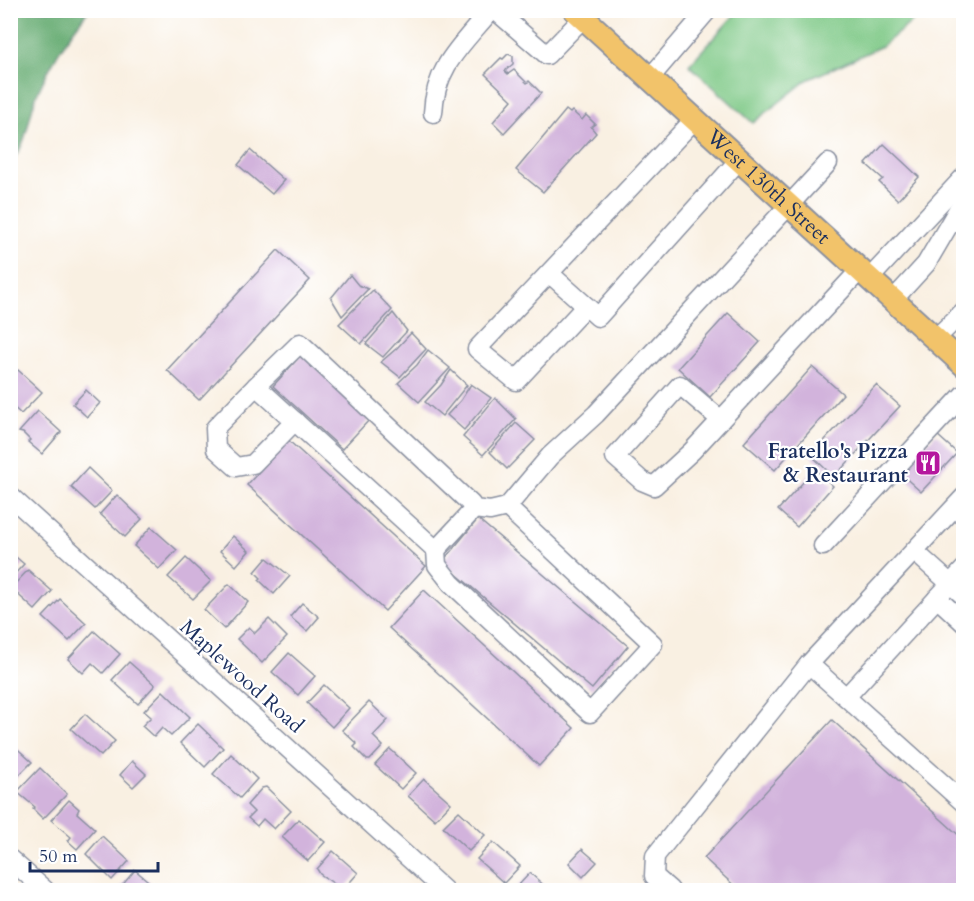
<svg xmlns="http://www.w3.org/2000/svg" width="974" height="901" font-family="Cardo,serif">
	<rect width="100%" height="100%" fill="#fff"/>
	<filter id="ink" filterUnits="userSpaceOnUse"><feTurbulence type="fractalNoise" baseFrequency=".0167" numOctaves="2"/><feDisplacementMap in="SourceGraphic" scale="12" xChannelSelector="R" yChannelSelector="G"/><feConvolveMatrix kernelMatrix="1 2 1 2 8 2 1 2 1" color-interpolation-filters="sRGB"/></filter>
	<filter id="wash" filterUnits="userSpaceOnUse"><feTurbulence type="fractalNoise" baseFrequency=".008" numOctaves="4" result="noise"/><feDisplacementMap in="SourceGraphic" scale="24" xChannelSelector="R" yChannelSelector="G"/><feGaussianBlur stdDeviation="1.35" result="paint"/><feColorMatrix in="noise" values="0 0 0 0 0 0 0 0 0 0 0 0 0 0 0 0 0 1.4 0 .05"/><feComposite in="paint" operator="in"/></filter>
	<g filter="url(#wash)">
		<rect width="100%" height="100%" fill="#f9f0e2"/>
		<path fill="#7dc885" stroke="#4c7c72" stroke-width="1.5" d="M738,11V10L925,11L882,46L807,80L753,123L689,65Z"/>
		<path fill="#66ac72" stroke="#406e68" stroke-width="1.5" d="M11,10L88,11C68,36 50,64 37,94C28,117 28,144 11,162Z"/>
		<g id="blocks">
			<g fill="#d2b3dc">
				<path d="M508,54L513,56V64L505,71L508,74L514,70L527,83L529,81L541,93L504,133L493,122L512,100L485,74L501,58L503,59Z"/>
				<path d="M566,110L570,113L572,111L582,120L586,115L595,124L591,127L596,133L543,192L516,170Z"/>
				<path d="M884,144L919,177L898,200L879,182L883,179L866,164Z"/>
				<path d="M250,150L284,180L272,194L238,165Z"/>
				<path d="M278,250L310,280L199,400L167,370Z"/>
				<path d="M350,275L358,285L368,289L342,316L331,298Z"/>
				<path d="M373,290L392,310L361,344L339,324Z"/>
				<path d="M393,313L407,331L383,357L366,344Z"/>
				<path d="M728,313L760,342L710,397L678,368Z"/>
				<path d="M411,333L426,349L400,377L381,362L397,348Z"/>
				<path d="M428,350L450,368L419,402L398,383L417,365Z"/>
				<path d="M302,354L371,418L342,449L273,386Z"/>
				<path d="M812,367L843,394L775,470L744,443Z"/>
				<path d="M18,370L42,392L21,414L10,404V378Z"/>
				<path d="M451,370L467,385L442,416L425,402L441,385Z"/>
				<path d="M471,384L491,398L464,430L447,415L461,400Z"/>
				<path d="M876,385L900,406L834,477L811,455Z"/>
				<path d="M86,390L100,403L87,417L73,404Z"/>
				<path d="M495,398L516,419L483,455L463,437Z"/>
				<path d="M38,411L61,432L42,454L28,442L30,440L23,433L19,432Z"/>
				<path d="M516,423L535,440L507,469L490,452Z"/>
				<path d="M936,434L957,453L921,492L900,473Z"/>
				<path d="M288,440L426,566L385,611L247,485Z"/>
				<path d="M88,468L112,491L95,509L71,487Z"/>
				<path d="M815,469L833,486L797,527L778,510Z"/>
				<path d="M117,495L142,519L125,537L100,514Z"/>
				<path d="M478,519L628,646L592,689L442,562Z"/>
				<path d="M151,527L177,550L159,569L134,546Z"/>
				<path d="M233,536L249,551L236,566L220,551Z"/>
				<path d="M10,552L24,564L10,579Z"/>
				<path d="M186,558L211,581L193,599L168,577Z"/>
				<path d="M267,558L290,576L274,594L259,580L261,578L255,572Z"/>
				<path d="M28,570L52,591L35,610L11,588Z"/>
				<path d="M229,584L248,602L224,629L204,610Z"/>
				<path d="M424,590L574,728L539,766L389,628Z"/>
				<path d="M60,599L86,623L69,641L43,617Z"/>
				<path d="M302,603L319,617L307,631L290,617Z"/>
				<path d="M269,619L287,637L262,663L237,639L249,627L255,633Z"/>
				<path d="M94,631L120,654L103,673L92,663L83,673L68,659Z"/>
				<path d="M289,653L315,676L298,695L272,672Z"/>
				<path d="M129,662L155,685L138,704L112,680Z"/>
				<path d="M324,685L349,708L332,727L307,703Z"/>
				<path d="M163,691L190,717L171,736L162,728L154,737L142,726L151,717L144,711Z"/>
				<path d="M369,702L388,720L373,736L383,746L370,760H367L354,747L357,744L342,730Z"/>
				<path d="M85,714L115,741L101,756L71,729Z"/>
				<path d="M832,720L964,840V890H739L704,858Z"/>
				<path d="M198,724L223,748L205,767L180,743Z"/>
				<path d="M10,742L32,762L10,784Z"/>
				<path d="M390,749L416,773L401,789L375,765Z"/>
				<path d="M231,754L257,779L240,798L213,774Z"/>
				<path d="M132,761L146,774L133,787L120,775Z"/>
				<path d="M40,768L67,794L43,819L33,809L35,807L17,792Z"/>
				<path d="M424,779L451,803L435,820L408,796Z"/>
				<path d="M266,787L291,811L274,829L263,819L257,826L248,818L254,812L247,805L262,788Z"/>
				<path d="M69,800L79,809L77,813L95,829L77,849L68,841L71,837L51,820Z"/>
				<path d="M459,811L485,835L469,851L443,827Z"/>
				<path d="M299,819L325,842L308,861L282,837Z"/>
				<path d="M102,836L129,861L112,880L86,854Z"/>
				<path d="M493,842L520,866L504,883L477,859Z"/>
				<path d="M582,849L597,862L583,877L569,863Z"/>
				<path d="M333,851L358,873L343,890L320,874L317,869Z"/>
				<path d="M135,870L159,890H123L120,888Z"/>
				<path d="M530,873L549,890H514Z"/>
			</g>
		</g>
	</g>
	<g filter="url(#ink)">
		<use href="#blocks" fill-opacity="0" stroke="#8a90a0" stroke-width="1.5"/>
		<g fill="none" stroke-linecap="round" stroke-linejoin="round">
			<g stroke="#8a90a0" stroke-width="21">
				<g id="minor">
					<path d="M495,10L547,55L583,18"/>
					<path d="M649,79L708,10"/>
					<path d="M433,113C435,66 463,44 491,10"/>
					<path d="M549,273L586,306L516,381L477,349L694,120"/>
					<path d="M869,279L964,177"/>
					<path d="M893,300L926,264L960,206L964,204"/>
					<path d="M586,306L598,317L739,160"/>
					<path d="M935,339L964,311"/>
					<path d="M256,386L215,428L216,449L236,467L253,464L295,421"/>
					<path d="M721,420L680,385L615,457L642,481L654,486L692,451L860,270"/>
					<path d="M10,496L444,890"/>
					<path d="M964,497L809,664L964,803"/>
					<path d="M507,507L490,511L474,509L471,504L300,343L256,386L436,550L437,565L451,583L590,713L653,644L507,507L550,456L596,414L828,163"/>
					<path d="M823,546L964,394"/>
					<path d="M436,550L474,509"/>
					<path d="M914,551L964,596"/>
					<path d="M937,598L964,623"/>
					<path d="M846,697L964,569"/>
					<path d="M10,859L45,890"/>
					<path d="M670,890L654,876L655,856L809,664"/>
				</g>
			</g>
			<g stroke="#8a90a0" stroke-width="26">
				<g id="major">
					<path id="s1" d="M575,10L964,365"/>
				</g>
			</g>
			<use href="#minor" stroke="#fff" stroke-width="18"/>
			<use href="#major" stroke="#f2c36a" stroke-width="22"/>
		</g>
	</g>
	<defs>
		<g id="restaurant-square" transform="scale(1.35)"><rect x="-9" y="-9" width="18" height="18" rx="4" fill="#b5179e" stroke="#fff"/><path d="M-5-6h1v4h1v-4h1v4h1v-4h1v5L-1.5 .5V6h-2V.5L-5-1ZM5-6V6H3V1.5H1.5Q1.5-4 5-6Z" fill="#fff"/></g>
	</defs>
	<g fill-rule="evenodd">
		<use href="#restaurant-square" x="928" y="463"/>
	</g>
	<g text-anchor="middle" stroke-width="4.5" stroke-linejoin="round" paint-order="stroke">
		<g font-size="21" fill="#1b2f5e" stroke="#fff">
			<text dy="7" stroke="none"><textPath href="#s1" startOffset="262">West 130th Street</textPath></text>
			<text transform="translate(242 676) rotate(42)" y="7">Maplewood Road</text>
		</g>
		<g font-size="21" font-weight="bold" fill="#1b2f5e" stroke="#fff" text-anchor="end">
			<text x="908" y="458">Fratello's Pizza<tspan x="908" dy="24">&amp; Restaurant</tspan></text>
		</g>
	</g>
	<rect width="974" height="901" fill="none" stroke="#fff" stroke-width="36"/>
	<path d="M30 862v9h128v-9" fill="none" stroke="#1b2f5e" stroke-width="3"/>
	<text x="39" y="862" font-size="18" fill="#1b2f5e" stroke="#ffffff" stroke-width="4.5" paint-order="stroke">50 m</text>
</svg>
